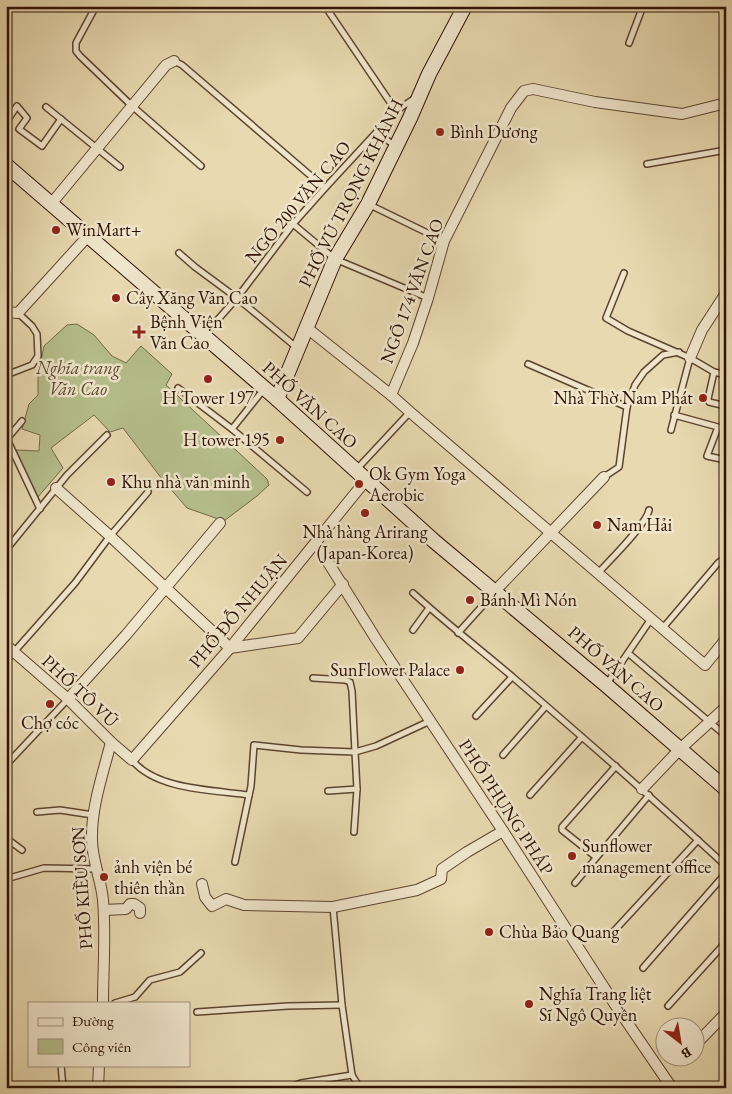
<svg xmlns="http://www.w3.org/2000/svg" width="732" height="1094" font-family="'EB Garamond',serif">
	<rect width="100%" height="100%" fill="#e8d9b0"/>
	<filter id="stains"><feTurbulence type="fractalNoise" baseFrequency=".004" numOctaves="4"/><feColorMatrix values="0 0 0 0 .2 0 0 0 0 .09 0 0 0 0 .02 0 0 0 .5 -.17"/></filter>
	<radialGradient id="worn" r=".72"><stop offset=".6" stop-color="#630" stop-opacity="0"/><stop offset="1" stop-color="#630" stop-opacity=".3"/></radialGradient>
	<path fill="#b5bf8c" stroke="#726848" d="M77,324L94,335L112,356L126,363L141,346L172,374L166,385L267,479L269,485L257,496L224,521L187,508L162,479L123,428L110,432L94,415L51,448L63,468L37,498L16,450L39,451L40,435L22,429L29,404L38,395V375L44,346L67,325Z"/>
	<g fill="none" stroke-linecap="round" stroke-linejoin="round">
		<g stroke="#5d4430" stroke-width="8">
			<g id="lane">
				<path d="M96,6L76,43V51L80,56L131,105L201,166"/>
				<path d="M325,6L396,111"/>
				<path d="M629,43L643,6"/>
				<path d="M174,61L182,65L325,188"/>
				<path d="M46,107L120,167"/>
				<path d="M6,116L9,118L17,106L27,118L19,129L42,146L61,119"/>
				<path d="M376,133L396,146"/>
				<path d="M647,164L726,150"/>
				<path d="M370,205L444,241"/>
				<path d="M293,224L335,259L428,298"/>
				<path d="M179,253L195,267L237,298L296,347"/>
				<path d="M624,273L606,318L628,331L690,358L671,430"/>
				<path d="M205,334L237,298L293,224L325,188L396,111L415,98"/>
				<path d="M690,358L714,372L726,375"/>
				<path d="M528,364L627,407"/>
				<path d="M714,372L708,399L709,402L726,406"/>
				<path d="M6,375L32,365L38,356L37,334L32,326L18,313"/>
				<path d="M178,388L232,429"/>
				<path d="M264,389L232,429L307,492"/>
				<path d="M674,415L718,427L707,456L726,460"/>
				<path d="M22,421L7,439L40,509"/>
				<path d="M356,470L410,412"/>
				<path d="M604,477L619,467L627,407L635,385L644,372L663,355L679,352"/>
				<path d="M6,550L67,475L107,435"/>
				<path d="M598,573C609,561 646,525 649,510"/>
				<path d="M413,593C446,623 481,650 515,679C586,740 657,802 726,866"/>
				<path d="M662,629L718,563L726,557"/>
				<path d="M413,630L429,608"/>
				<path d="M458,633L495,592"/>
				<path d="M628,653L726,736"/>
				<path d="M6,661L75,583L110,536L148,492"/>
				<path d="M313,678L345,680L350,682L352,691L355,752L376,746L430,721"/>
				<path d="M606,685L651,619"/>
				<path d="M476,716L512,677"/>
				<path d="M503,755L546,706"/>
				<path d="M132,760C156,790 213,790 249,795"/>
				<path d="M6,765L68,699"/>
				<path d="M328,791L357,789"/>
				<path d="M530,795L582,737"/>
				<path d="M37,812L60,810L93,815"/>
				<path d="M6,838L22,850"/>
				<path d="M596,857L562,830V827L616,766"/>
				<path d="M235,862L251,786L254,745L301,750L355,752L357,789L354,832"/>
				<path d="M6,879L44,868L96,869"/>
				<path d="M575,883L649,795"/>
				<path d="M614,931L698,840"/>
				<path d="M643,968L726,873"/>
				<path d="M115,1003L135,997L150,980L180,972L201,953"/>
				<path d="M668,1006L726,942"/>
				<path d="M197,1012L288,1006L342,1005"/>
				<path d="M61,1065L63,1088"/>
				<path d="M352,1075L360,1088"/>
				<path d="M287,1088L301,1083L352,1075L342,1005L333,907"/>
			</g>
		</g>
		<g stroke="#5d4430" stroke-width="12">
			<g id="street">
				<path d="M51,204L166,65L174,61"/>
				<path d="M6,312L18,313L88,236"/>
				<path d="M307,328L391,395L410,412L705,665L726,639"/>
				<path d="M690,358L702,330L726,293"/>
				<path d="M391,395L413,343L428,298L444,241L511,108L524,91L533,89L595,102L682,114L722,104L726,107"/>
				<path d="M56,488L110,536L230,648L298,638L343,584"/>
				<path d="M316,543L376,639L503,831L616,1006L672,1088"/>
				<path d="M495,591L604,477"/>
				<path d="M6,645L68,699L111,742L132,760L230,648L366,480"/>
				<path d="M68,699L126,635L220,523"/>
				<path d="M642,789L680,749L726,707"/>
				<path d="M202,884L205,897L212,906L226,899L244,905L333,907L417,890L441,879L442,869L467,852L503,831"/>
				<path d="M104,910L126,909L130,904H134L140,908V913"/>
				<path d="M103,1003C103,969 106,933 103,900C101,879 92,860 92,840C91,807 103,774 111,742"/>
				<path d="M697,1043L726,1013"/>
				<path d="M98,1088L99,1065"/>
			</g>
		</g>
		<g stroke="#2f1205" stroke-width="16">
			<g id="secondary">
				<path d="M6,165L277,399L434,541L606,685L726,789"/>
				<path d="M277,399L335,259L368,204L410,118L429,74L465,6"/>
			</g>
		</g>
		<use href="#lane" stroke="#f0e6cc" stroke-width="5"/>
		<use href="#street" stroke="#f0e6cc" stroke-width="10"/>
		<use href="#secondary" stroke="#f0e6cc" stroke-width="14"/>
	</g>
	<g fill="#8f2418" stroke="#f0e6cc" stroke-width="2">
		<circle cx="440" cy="132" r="5"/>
		<circle cx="56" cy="230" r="5"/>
		<circle cx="116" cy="298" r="5"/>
		<path d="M136.5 324.5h5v5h5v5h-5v5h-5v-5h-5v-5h5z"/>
		<circle cx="208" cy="379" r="5"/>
		<circle cx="703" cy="398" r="5"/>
		<circle cx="280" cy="440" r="5"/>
		<circle cx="111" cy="482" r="5"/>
		<circle cx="359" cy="484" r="5"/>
		<circle cx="365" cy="513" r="5"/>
		<circle cx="597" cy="525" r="5"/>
		<circle cx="470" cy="600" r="5"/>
		<circle cx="460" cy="670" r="5"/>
		<circle cx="50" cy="704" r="5"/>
		<circle cx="572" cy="856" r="5"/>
		<circle cx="104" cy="877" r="5"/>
		<circle cx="489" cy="932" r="5"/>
		<circle cx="529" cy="1004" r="5"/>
	</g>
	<g text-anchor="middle" stroke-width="5" stroke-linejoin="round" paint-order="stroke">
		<g font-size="18" fill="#2f1205" stroke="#f0e6cc" text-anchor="start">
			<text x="450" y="138">Bình Dương</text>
			<text x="66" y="236">WinMart+</text>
			<text x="126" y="304">Cây Xăng Văn Cao</text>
			<text x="150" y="328">Bệnh Viện<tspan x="150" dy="21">Văn Cao</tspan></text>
			<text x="208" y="404" text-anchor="middle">H Tower 197</text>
			<text x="693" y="404" text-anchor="end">Nhà Thờ Nam Phát</text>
			<text x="270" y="446" text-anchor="end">H tower 195</text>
			<text x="369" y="480">Ok Gym Yoga<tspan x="369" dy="21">Aerobic</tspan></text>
			<text x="121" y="488">Khu nhà văn minh</text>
			<text x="607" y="531">Nam Hải</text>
			<text x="365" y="538" text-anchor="middle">Nhà hàng Arirang<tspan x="365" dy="21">(Japan-Korea)</tspan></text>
			<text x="480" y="606">Bánh Mì Nón</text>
			<text x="450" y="676" text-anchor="end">SunFlower Palace</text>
			<text x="50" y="729" text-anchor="middle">Chợ cóc</text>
			<text x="582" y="852">Sunflower<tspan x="582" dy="21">management office</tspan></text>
			<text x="114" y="873">ảnh viện bé<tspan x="114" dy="21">thiên thần</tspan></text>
			<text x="499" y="938">Chùa Bảo Quang</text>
			<text x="539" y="1000">Nghĩa Trang liệt<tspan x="539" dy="21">Sĩ Ngô Quyền</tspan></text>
		</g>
		<g font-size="18" fill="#2f1205" stroke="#f0e6cc">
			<text transform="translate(351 193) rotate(-63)" y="6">PHỐ VŨ TRỌNG KHÁNH</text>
			<text transform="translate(298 202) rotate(-50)" y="6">NGÕ 200 VĂN CAO</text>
			<text transform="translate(412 291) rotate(-70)" y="6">NGÕ 174 VĂN CAO</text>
			<text transform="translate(310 405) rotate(42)" y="6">PHỐ VĂN CAO</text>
			<text transform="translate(238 611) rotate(-50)" y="6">PHỐ ĐỖ NHUẬN</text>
			<text transform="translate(616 669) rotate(41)" y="6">PHỐ VĂN CAO</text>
			<text transform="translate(80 691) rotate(43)" y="6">PHỐ TÔ VŨ</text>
			<text transform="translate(506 807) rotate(57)" y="6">PHỐ PHỤNG PHÁP</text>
			<text transform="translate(82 888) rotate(-94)" y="6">PHỐ KIỀU SƠN</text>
		</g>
		<g font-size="18" font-style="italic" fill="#57462e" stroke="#f0e6cc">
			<text x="78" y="374">Nghĩa trang<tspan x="78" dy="21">Văn Cao</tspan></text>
		</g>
	</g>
	<rect width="732" height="1094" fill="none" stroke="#e8d9b0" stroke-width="25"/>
	<rect x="8" y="8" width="717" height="1079" fill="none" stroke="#2f1205" stroke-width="2.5"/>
	<rect x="12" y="12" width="707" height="1069" fill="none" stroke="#2f1205"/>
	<rect x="28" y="1002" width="162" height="65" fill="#f0e6cc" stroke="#a3917c"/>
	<rect x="38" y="1018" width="25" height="8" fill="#f0e6cc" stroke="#a3917c"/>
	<text x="72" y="1026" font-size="15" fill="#2f1205">Đường</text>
	<rect x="38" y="1039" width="25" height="15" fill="#b5bf8c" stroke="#a3917c"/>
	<text x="72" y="1052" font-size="15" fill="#2f1205">Công viên</text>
	<g transform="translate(680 1042) rotate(149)"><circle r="24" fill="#f0e6cc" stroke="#a3917c"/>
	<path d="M0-4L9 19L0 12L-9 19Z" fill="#8f2418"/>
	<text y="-8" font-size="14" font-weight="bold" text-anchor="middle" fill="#2f1205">B</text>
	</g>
	<rect width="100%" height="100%" filter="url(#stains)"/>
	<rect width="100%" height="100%" fill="url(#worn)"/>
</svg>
